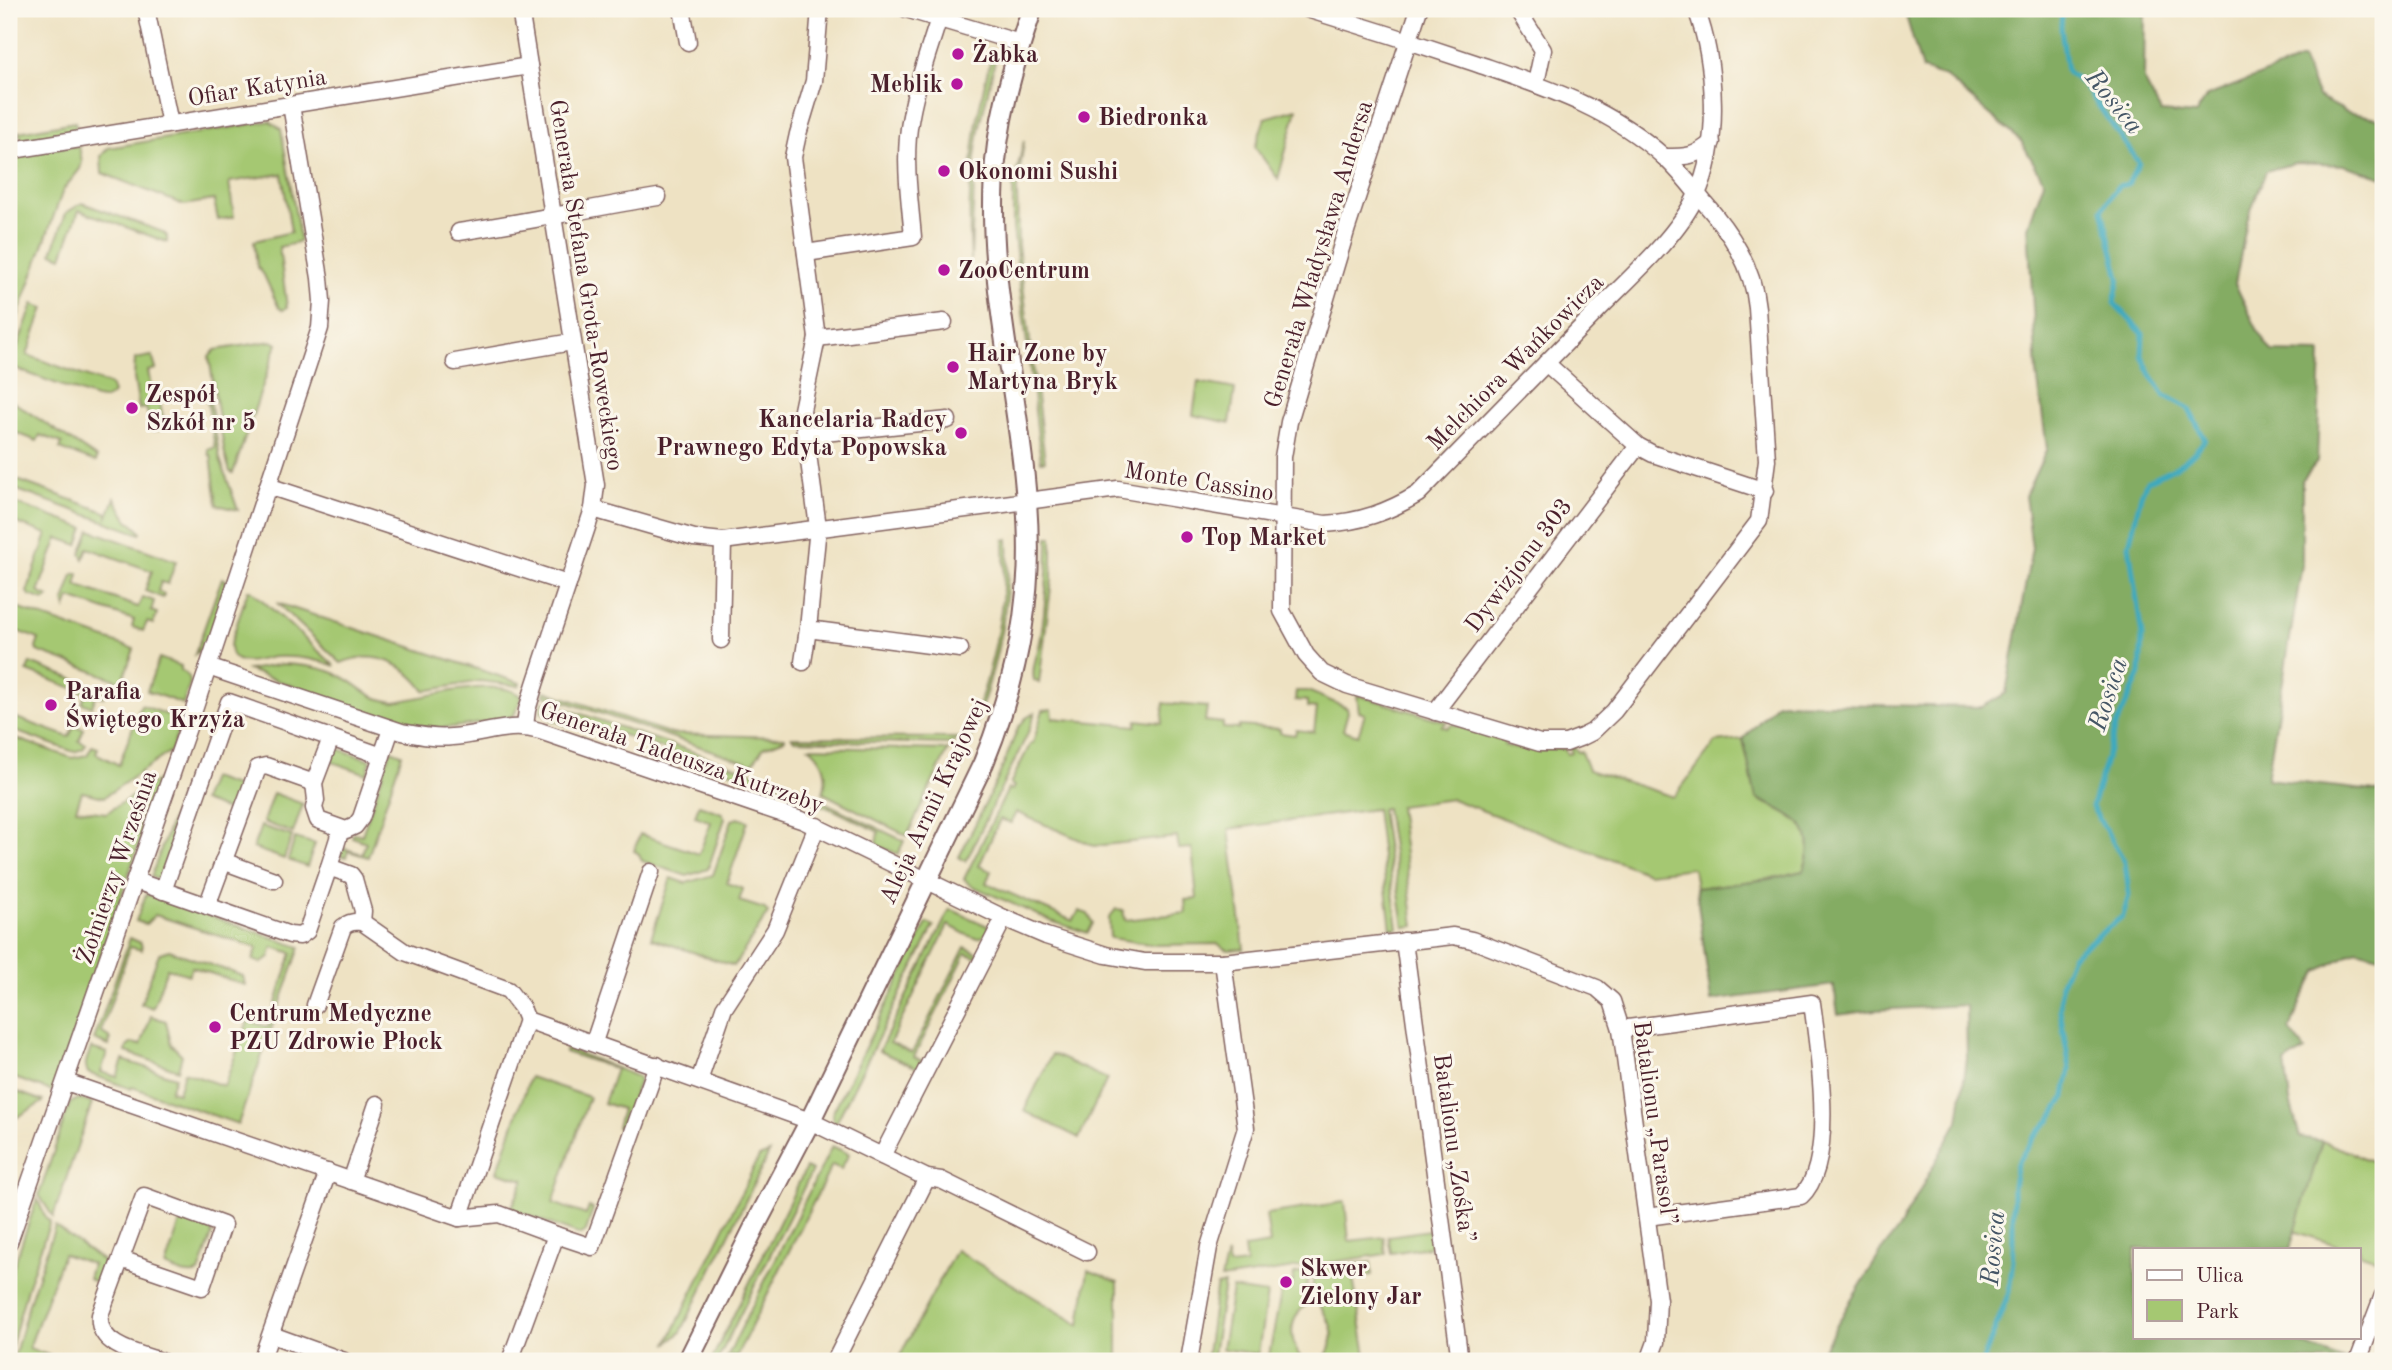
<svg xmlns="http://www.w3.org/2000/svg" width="2392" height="1370" font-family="'Old Standard TT',serif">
	<rect width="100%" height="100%" fill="#fbf7ec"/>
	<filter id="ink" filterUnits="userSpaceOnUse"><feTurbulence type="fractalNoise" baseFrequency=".0143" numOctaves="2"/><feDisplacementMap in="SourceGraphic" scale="14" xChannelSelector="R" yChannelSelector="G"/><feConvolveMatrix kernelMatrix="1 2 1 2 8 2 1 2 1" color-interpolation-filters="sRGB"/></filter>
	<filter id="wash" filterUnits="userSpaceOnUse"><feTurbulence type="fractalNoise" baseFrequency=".00686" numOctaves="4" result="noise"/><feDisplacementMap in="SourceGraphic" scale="28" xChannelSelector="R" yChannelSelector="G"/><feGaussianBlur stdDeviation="1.57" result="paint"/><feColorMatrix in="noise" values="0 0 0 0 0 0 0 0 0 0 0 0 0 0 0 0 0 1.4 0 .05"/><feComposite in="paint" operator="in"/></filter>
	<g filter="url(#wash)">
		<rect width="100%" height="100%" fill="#eee2c3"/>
		<g fill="#a5c872" stroke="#78744e" stroke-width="2">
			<path d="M993,50L996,56L979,130L975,157L971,260C966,185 973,123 993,50Z"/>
			<path d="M1297,109L1278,179L1255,147L1265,118Z"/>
			<path d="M270,121L281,129L300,240L297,243L279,247L287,307L283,310L279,308L264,275L257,266L254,241L291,232L282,174L229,182L234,217L218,220L214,200L184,205L102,173L101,156L108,148Z"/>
			<path d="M75,122L77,132L23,140L18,132Z"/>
			<path d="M1024,141L1017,188L1018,245L1045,461H1041L1013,228V186Z"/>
			<path d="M79,146L82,162L80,169L63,190L9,341V152Z"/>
			<path d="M82,203L163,232L167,236V242L79,210L62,257L52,253L66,213Z"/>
			<path d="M33,304L44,308L27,355L110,385L113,393C108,400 103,400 96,398L10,367Z"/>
			<path d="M272,341L277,344L233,473L230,472L225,455L209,357L215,350Z"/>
			<path d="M152,356L156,369L148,371L152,393L160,392L161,399L159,400L166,429L153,431L146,408L139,409L134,378L135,359Z"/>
			<path d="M1198,382L1235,389L1230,423L1193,415Z"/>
			<path d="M206,393H209L220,459L238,510L217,505L211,455H209L208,449L215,448Z"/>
			<path d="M9,399L97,458L96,462L60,449L62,443L40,435L37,441L9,430Z"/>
			<path d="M9,477L108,513L107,519L115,498L127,519L141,532L140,534L9,487Z"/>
			<path d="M9,501L84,528L78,545L58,538L38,592L49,597L44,600L29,595L27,592L47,534L9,520Z"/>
			<path d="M90,530L176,561L168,584L161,582L158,591L164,594L163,598L145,591L152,571L88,548L84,559L81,554Z"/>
			<path d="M1048,537H1052V579L1039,683L1034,680C1031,667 1039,651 1041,637C1046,603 1048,571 1048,537Z"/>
			<path d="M1008,539C1011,617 991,690 961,762L955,764C988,695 1007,617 1004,540Z"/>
			<path d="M77,573L79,574L76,585L138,607L143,597L154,601L151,611L157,613L153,624L147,622L143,631L132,627L134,620L70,598L66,608L64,601L73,575Z"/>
			<path d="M222,578L226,580L227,586L206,646L195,654Z"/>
			<path d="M248,590H251L335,666C316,659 295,656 274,657C263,658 252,664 241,661C232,659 230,653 230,645Z"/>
			<path d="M277,603L520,683L519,686L480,681L425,691C405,663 374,649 341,663Z"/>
			<path d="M9,605L134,649L122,682L37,651L36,648L39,639L9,628Z"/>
			<path d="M159,658L181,666V670L189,677L190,683L183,704L147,691Z"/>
			<path d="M30,663L100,689L104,692V697L96,695L92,707L82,703L86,693L27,671Z"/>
			<path d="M282,664C303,665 323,667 341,676C363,687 367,699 395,702C423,698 500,675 522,697L514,715L507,718C471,725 439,732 402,725L248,670Z"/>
			<path d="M545,691L672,734L785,737V739L764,747L752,764L545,695Z"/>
			<path d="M1296,691H1308L1347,708L1348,712L1343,730L1358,735L1365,714L1359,712L1357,695L1447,722L1442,726L1447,728L1452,724L1505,741L1504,745L1517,749L1519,745L1565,749L1567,754L1572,753L1570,748L1574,747L1578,752H1581L1588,770L1674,797L1716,742L1743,739L1756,798C1792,816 1822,824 1803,871L1769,879L1696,888L1693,868L1648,873L1452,799L1399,806L1414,926L1404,927L1386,808L1381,809L1398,928L1391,929L1376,809L1229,829L1244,949L1228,950L1218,944L1155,945L1110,938L1109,918L1116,909L1123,910L1125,920L1186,913L1185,900L1197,899L1192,848L1179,849L1177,837L1094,846L1016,812L1011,823L1000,819L979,866L991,871L986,883L1073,921L1079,911L1088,914L1093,923L1088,933L1051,921L970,885L964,879L1008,789L1012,790L1014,786L1010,784L1031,743H1033L1043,710L1052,709L1053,718L1136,726L1137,720L1162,723L1164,703L1207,707L1205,721L1223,723V728L1239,729V726L1280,729V733L1295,735L1296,730L1314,732L1317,708L1307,707V701L1295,700Z"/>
			<path d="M543,701L779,781L778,788L571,717L567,726L550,719L541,711Z"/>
			<path d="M141,705L182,720L171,751L104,797L82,792L76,809L106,813L162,777L54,1092L9,1076V736L72,758L87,755L92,746L98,748L96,753L99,755L119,765Z"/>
			<path d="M1035,713L1027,735L966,861L959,857L998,778L1018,728L1026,718Z"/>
			<path d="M11,716L69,737L74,726L84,729L79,741L86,744L83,749L74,752L9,729Z"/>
			<path d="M792,737L961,738L950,744L794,740Z"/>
			<path d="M809,747L948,750L907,836L823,793C829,775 824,759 809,747Z"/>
			<path d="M335,748L371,760L367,774L329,761Z"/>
			<path d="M391,750L402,754L368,857L348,851L346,857L340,856L343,848L362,854L366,842L352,837L354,833L362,835Z"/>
			<path d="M211,778L241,788L232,812L202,801Z"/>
			<path d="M785,783L904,841L898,854L878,846L876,842L879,832L836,811L784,791Z"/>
			<path d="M273,793L303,804L293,833L263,822Z"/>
			<path d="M179,799L187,802L159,880L151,877Z"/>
			<path d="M699,805L722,813L725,818L708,869L687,876L642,861L638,853L634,851L640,834L699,854L711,822L695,816Z"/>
			<path d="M738,818L748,821L727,883L743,889L739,901L765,909L768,913L734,966L651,938L671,878L686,883L713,875L732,820Z"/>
			<path d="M261,826L292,836L284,859L253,848Z"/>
			<path d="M295,838L315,844L307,867L288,860Z"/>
			<path d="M146,894L300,947L238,1124L132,1087L131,1089L88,1073C83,1064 88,1057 91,1048L107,1053L101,1072L117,1077L123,1060L175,1077L170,1091L178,1093L184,1072L224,1086L248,1021L268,1027L292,953L273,947L269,959L261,963L253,960L257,948L155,915L146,924L136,921Z"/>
			<path d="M950,909L992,928C978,948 966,933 948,925L890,1043L912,1053L965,947L979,954L977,958L966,953L914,1057L924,1062L920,1069L879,1051Z"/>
			<path d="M927,923L934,926L836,1123L833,1121L832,1114Z"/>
			<path d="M130,938L141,943L142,950L130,947L101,1032L110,1038L109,1046L94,1040Z"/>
			<path d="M169,950L243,976L245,985L192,967L189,975L167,968L153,1008L141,1004L158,956L160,953Z"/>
			<path d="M151,1016L166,1021L171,1044L182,1055L178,1070L126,1052L127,1047L132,1043L141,1045Z"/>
			<path d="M566,1048L638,1077L639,1082L621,1129L617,1127L622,1109L604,1103L616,1069L565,1052Z"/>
			<path d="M1052,1054L1107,1079L1079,1138L1024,1111Z"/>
			<path d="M530,1077L589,1097L553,1203L586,1215L589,1207L593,1209L586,1231L580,1235L511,1209L524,1180L497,1172Z"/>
			<path d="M9,1089L43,1101V1102L9,1122Z"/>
			<path d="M78,1099L92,1103L53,1217L39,1195L70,1103Z"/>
			<path d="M2322,1141L2383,1166V1261L2359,1253V1249H2348L2294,1231Z"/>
			<path d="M832,1146L849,1154L841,1169L832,1165L736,1357L732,1355L729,1361H725Z"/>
			<path d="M769,1153L681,1332L667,1344L759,1157Z"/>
			<path d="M806,1168L812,1171L717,1361H711Z"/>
			<path d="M37,1199L46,1218L50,1222L27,1288L9,1356V1280Z"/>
			<path d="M1345,1202L1349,1241L1384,1237L1386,1254L1221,1279L1227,1254L1229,1266L1246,1264L1244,1248L1270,1244L1266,1214Z"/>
			<path d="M182,1217L206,1225L211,1229L212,1235L199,1273C187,1277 176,1271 165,1266Z"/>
			<path d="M55,1226L104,1262L97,1283L88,1278L92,1264L63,1254L29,1348L58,1359L57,1361H13L29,1303Z"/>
			<path d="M1429,1230L1432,1244L1428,1247L1391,1253L1388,1236Z"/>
			<path d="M956,1250L1080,1325L1088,1270L1118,1282V1361H897Z"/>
			<path d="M1371,1262L1372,1275L1353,1278L1367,1361H1322C1329,1352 1334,1342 1332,1330C1329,1313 1294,1281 1326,1269C1339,1264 1357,1264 1371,1262Z"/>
			<path d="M1314,1270L1307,1284L1310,1302C1287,1318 1288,1340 1303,1361H1219L1220,1355L1268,1361L1281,1293L1293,1281L1294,1274Z"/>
			<path d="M1224,1284L1212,1361H1206L1216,1289L1217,1286Z"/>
			<path d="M1232,1289L1267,1294L1258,1354L1222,1349Z"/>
		</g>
		<path fill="#84ac64" stroke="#676648" stroke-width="2" d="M1904,9H2145L2144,80L2161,112L2195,115L2207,96L2302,59L2318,97L2347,112L2383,119V177L2343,165L2295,163L2266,171L2247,221L2235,284L2259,333L2272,352L2321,353L2317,462L2302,480V565L2267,779L2383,792V957L2357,950L2318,971L2301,1000L2290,1030L2305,1050L2285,1063L2290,1101L2300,1137L2322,1141L2290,1249H2135V1337H2297L2299,1343L2347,1361H1817L1847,1307L1883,1249L1899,1228L1958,1121L1967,1058L1966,1005L1876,1010L1838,1015L1834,985L1711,1001L1696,888L1769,879L1803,871C1822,824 1791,816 1756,798L1743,739L1777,703L1982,707L2006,693L2032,548L2025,496L2047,449L2037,373L2028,227L2044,181L2021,141L1946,77L1922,70Z"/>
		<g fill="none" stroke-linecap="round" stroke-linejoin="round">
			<path stroke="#3ea9be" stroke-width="5" d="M1983,1361L2009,1292L2013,1260V1186L2017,1163L2034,1137L2051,1119L2065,1096L2070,1069L2060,1011L2061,983L2072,956L2123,916L2129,895L2125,862L2092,807L2116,726L2140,674L2142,636L2129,545L2141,495L2147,481C2172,469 2189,463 2205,439L2188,408L2164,395L2150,373L2142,356L2143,334L2114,303L2119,278L2102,209L2118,186L2128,184L2139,163L2084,85L2067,72L2061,27L2062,9"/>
		</g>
	</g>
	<g filter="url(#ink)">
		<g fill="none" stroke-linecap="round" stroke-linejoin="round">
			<g stroke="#836360" stroke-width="19">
				<g id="minor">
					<path d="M146,9L170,124"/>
					<path d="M520,9L596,485L593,509L694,538L723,541L1118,489L1325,524C1360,522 1388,512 1418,494C1479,432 1540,370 1600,308C1631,277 1678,235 1696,196C1721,144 1716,62 1696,9"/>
					<path d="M682,9L688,42"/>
					<path d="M820,9L814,81L798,134L793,157L817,338L802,410L818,527L808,629L960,649"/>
					<path d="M906,9L1020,43"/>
					<path d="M1307,9C1363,26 1419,44 1475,63C1544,87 1609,107 1664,157C1679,170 1691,186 1703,201C1731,233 1753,266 1757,308L1767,460L1759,521L1614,711L1592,732L1582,737L1566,743H1540L1347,685L1322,673L1306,655L1282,611L1283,457L1289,422L1347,228L1419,9"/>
					<path d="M1517,9L1543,50L1536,83"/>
					<path d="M9,128L13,150L529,66"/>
					<path d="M1664,157C1687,157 1695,157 1712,142"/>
					<path d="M459,232C526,222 591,208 658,197"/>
					<path d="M806,253L913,237C910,202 904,164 909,128C914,91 928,54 939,18"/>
					<path d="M817,338L944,322"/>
					<path d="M455,362L572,342"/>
					<path d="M1546,363L1638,446L1653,454L1765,491"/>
					<path d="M805,435L948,420"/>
					<path d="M268,486L568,584"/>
					<path d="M721,640L723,541"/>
					<path d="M803,662L808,629"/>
					<path d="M208,667L402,732C418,735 435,739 452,737C483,735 509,722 540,731L804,821L1004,918L1046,936L1106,955L1145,962H1223L1453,936L1472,940L1597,988L1612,1001L1621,1029L1658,1300L1656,1342L1649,1361"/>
					<path d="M1435,712L1638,446"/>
					<path d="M525,726L527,710L535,684L593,509"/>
					<path d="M382,756L331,738L314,783L316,800L314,808L318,820L346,830L355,826L361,818L391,729"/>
					<path d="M223,861L274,880"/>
					<path d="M329,867L341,829"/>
					<path d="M136,881L290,935L300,936L307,931L329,867L351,875L354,879L363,911L362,922"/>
					<path d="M163,891L229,702L331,738"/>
					<path d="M207,906L258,768L266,766L314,783"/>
					<path d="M1404,941L1460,1361"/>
					<path d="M315,1005L343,927C349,922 354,921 362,922L405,952L508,990L522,1008L527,1020"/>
					<path d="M1621,1029L1812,1003C1818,1048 1837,1164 1801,1196L1647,1217"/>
					<path d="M594,1042L651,872"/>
					<path d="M699,1081L724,1008L775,930L817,826"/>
					<path d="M66,1082L459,1218L499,1214L556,1235"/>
					<path d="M882,1156L1004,918"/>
					<path d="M351,1181L377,1104"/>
					<path d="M459,1218L527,1020L810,1121L927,1178L941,1180L1087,1252"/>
					<path d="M9,1242L192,716L320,328L322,301L320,278L291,105"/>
					<path d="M121,1259L202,1287L223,1225L144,1196L100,1315C96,1346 139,1354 161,1361"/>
					<path d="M272,1335L344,1361"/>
					<path d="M261,1361L328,1172"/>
					<path d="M510,1361L556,1235L592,1247L657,1065"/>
					<path d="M835,1361L927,1178"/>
					<path d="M1189,1361L1209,1247L1246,1128L1223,962"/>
					<path d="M2358,1361L2383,1295"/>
				</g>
			</g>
			<g stroke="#836360" stroke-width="23">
				<path id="tertiary" d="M688,1361L755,1226L810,1121L983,764C1009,701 1025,637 1028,569C1033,440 988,313 994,184C996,124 1013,66 1032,9"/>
			</g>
			<use href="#minor" stroke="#fff" stroke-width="16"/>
			<use href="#tertiary" stroke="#fff" stroke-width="19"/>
		</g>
	</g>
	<g fill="#b5179e" stroke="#fbf7ec" stroke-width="2.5">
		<circle cx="958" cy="54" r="7"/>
		<circle cx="957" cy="84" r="7"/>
		<circle cx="1084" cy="117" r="7"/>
		<circle cx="944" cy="171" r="7"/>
		<circle cx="944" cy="270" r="7"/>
		<circle cx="953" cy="367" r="7"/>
		<circle cx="132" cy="408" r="7"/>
		<circle cx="961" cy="433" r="7"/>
		<circle cx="1187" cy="537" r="7"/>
		<circle cx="51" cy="705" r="7"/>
		<circle cx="215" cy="1027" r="7"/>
		<circle cx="1286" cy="1282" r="7"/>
	</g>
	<g text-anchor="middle" stroke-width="6" stroke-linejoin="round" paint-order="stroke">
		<g font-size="24" font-weight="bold" fill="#4a1f2b" stroke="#fbf7ec" text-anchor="start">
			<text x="972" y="62">Żabka</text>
			<text x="943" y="92" text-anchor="end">Meblik</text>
			<text x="1098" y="125">Biedronka</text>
			<text x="958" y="179">Okonomi Sushi</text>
			<text x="958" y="278">ZooCentrum</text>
			<text x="967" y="361">Hair Zone by<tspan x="967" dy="28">Martyna Bryk</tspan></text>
			<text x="146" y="402">Zespół<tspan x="146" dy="28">Szkół nr 5</tspan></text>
			<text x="947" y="427" text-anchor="end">Kancelaria Radcy<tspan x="947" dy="28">Prawnego Edyta Popowska</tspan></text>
			<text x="1201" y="545">Top Market</text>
			<text x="65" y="699">Parafia<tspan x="65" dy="28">Świętego Krzyża</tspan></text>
			<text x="229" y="1021">Centrum Medyczne<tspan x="229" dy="28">PZU Zdrowie Płock</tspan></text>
			<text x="1300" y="1276">Skwer<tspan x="1300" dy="28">Zielony Jar</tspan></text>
		</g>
		<g font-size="24" fill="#4a1f2b" stroke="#fbf7ec">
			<text transform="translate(257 87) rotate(-9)" y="8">Ofiar Katynia</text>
			<text transform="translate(1318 254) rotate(-73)" y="8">Generała Władysława Andersa</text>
			<text transform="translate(587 285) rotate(81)" y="8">Generała Stefana Grota-Roweckiego</text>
			<text transform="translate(1515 362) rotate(-45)" y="8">Melchiora Wańkowicza</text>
			<text transform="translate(1199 481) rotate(9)" y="8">Monte Cassino</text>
			<text transform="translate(1518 565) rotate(-53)" y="8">Dywizjonu 303</text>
			<text transform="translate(682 757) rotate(19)" y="8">Generała Tadeusza Kutrzeby</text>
			<text transform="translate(933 801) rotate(-65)" y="8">Aleja Armii Krajowej</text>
			<text transform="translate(116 867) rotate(-71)" y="8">Żołnierzy Września</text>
			<text transform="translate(1656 1123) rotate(82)" y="8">Batalionu „Parasol”</text>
			<text transform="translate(1455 1148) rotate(82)" y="8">Batalionu „Zośka”</text>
		</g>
		<g font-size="26" font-style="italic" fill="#455666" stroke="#fbf7ec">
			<text transform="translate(2115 101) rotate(51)" y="9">Rosica</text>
			<text transform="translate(2107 694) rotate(-72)" y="9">Rosica</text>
			<text transform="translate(1992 1248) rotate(-85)" y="9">Rosica</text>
		</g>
	</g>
	<rect width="2392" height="1370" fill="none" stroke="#fbf7ec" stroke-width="35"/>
	<rect x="2133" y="1248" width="228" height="91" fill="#fbf7ec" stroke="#b4a19f" stroke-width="2"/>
	<rect x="2147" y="1270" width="35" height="10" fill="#ffffff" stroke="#b4a19f" stroke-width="2"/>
	<text x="2196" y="1282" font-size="21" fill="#4a1f2b">Ulica</text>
	<rect x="2147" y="1300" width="35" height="21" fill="#a5c872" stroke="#b4a19f" stroke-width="2"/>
	<text x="2196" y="1318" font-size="21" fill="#4a1f2b">Park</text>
</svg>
